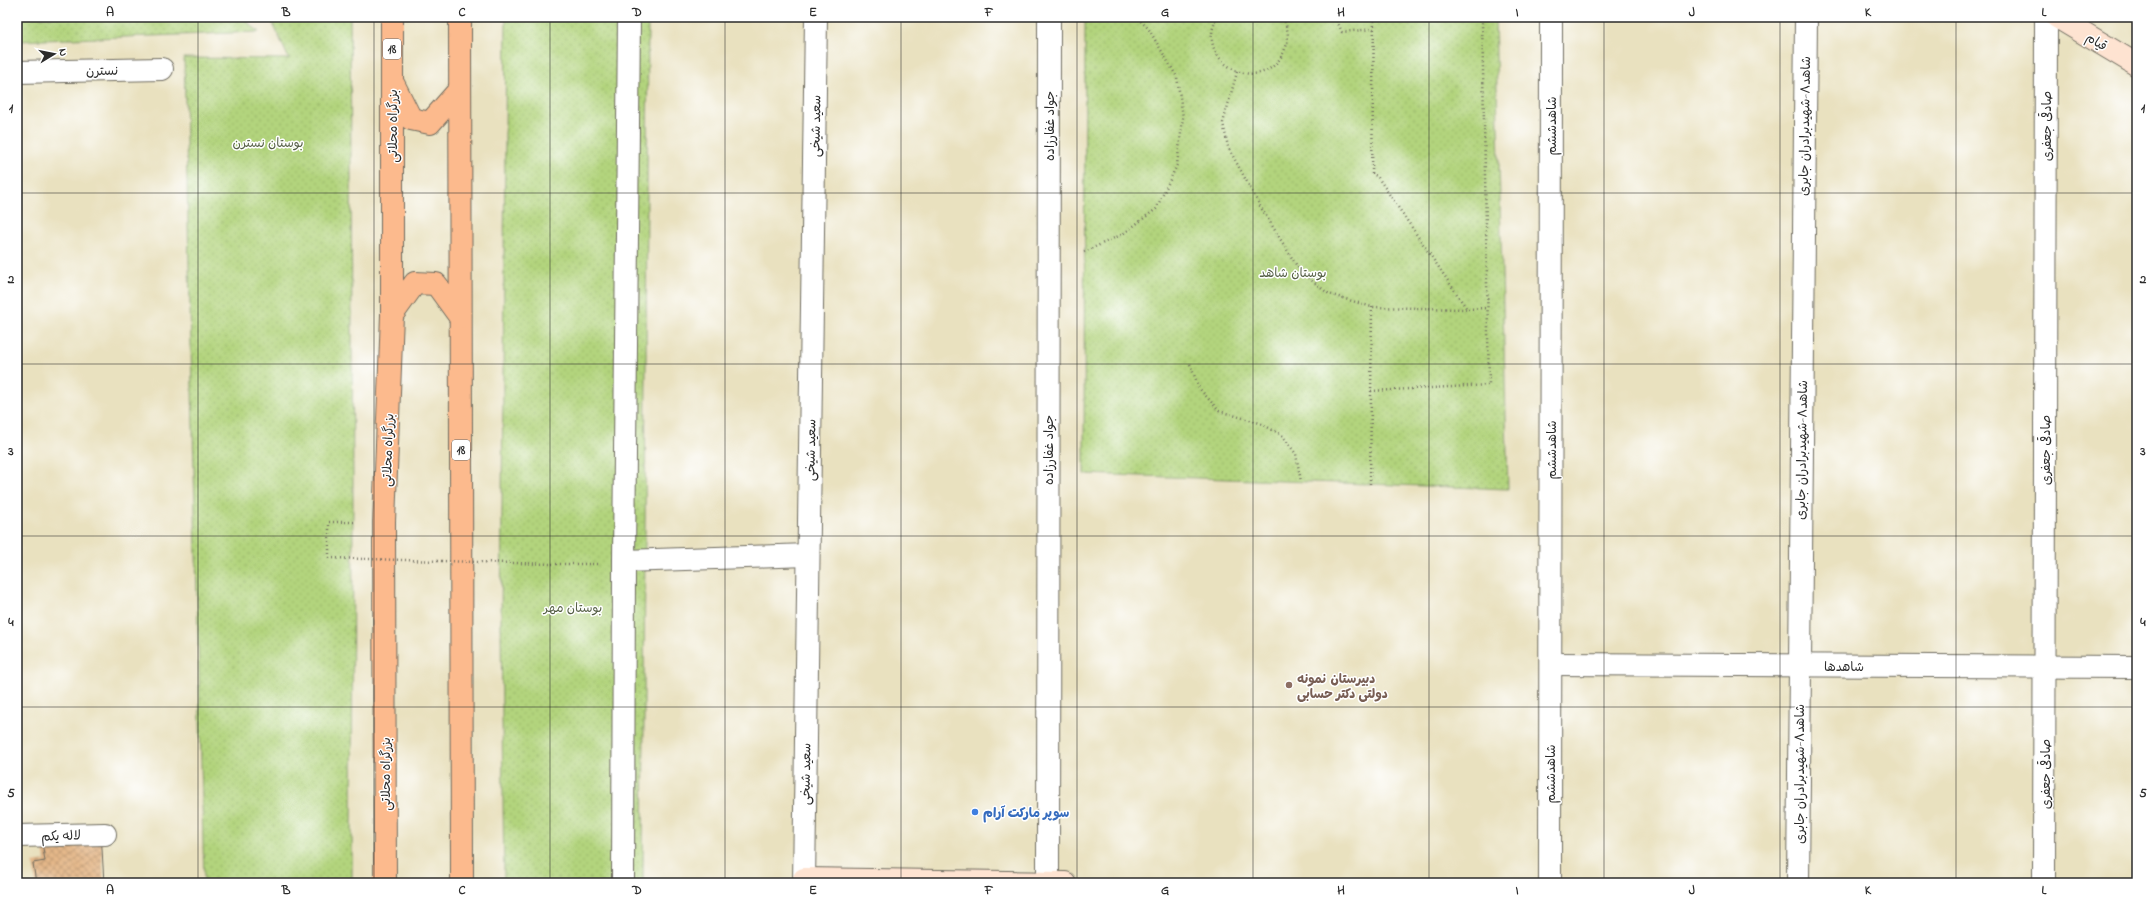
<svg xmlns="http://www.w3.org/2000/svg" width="2154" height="900" font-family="'Indie Flower','Playpen Sans Arabic',sans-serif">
	<defs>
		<pattern id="grass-dots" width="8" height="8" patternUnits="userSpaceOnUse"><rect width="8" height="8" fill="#b2d47d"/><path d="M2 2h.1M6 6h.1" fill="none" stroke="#99b66c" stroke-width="1.8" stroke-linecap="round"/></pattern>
		<pattern id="building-cross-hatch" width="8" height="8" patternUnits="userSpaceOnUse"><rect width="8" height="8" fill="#e4b789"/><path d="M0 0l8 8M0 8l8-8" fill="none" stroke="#b99570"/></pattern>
	</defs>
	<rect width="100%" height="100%" fill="#fff"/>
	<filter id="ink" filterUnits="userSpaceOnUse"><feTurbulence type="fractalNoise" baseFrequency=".025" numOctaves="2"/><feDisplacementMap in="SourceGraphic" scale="8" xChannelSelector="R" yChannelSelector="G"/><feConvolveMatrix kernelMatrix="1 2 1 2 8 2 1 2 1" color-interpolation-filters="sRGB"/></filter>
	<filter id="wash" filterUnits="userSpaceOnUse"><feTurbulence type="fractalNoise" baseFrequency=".012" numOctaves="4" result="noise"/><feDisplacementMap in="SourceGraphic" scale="16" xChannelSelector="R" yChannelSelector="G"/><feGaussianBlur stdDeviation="0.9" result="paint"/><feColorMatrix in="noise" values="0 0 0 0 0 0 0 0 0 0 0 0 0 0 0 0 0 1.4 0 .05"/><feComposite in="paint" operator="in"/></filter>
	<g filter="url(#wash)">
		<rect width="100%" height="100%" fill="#e9e1bf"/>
		<g fill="url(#grass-dots)" stroke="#6e8054">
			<path d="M17,17H242L259,32L17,41Z"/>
			<path d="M270,17H350L353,481L352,883H204L184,58L289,59Z"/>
			<path d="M506,17H648L643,883H504L501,627Z"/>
			<path d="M1085,17H1495L1508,489L1084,474Z"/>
		</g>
		<g id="blocks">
			<path fill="url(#building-cross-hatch)" d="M101,832L104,883H36L33,863L45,861L41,835Z"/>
		</g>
	</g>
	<g filter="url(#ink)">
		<use href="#blocks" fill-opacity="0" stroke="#6e6b5f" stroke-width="1"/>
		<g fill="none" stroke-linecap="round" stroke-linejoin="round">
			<g stroke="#6e6b5f" stroke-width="24">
				<g id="street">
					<path d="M629,17L624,561L808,555"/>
					<path d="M17,72L162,69"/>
					<path d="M1551,664L2137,667"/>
					<path d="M17,836L105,834"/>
					<path d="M623,883L624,561"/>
					<path d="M804,883L816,17"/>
					<path d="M1048,883L1049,17"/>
					<path d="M1550,883L1551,17"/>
					<path d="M1798,883L1806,17"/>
					<path d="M2044,883L2046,17"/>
				</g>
			</g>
			<g stroke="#6e6b5f" stroke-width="24">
				<g id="secondary">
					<path d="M2057,17L2137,65"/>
					<path d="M804,879L1065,883"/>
				</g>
			</g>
			<g stroke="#6e6b5f" stroke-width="24">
				<g id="highway">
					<path d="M460,17L462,883"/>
					<path d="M394,85L411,119L430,123L460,89"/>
					<path d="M392,315L415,283L436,284L460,317"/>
					<path d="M385,883L384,522L392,315V17"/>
				</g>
			</g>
			<g stroke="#6e6b5f" stroke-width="2.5" stroke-dasharray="1 3" stroke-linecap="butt">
				<path d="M1218,17C1190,60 1264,102 1285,49C1290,39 1288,26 1282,17"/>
				<path d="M1335,17L1342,32L1374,29"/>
				<path d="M1374,17L1372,174L1377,176L1467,309L1487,308"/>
				<path d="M1237,72L1223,123L1228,147L1260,206L1300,271L1329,294L1372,307L1467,309"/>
				<path d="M1084,252L1123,234L1156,209L1177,165L1183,117L1177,77L1148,28L1136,17"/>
				<path d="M1190,364L1199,388L1219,411L1260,423L1282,435L1296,454L1301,482"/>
				<path d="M1371,391L1489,385L1482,17"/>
				<path d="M1370,484L1372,307"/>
				<path d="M329,558V522H356"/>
				<path d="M552,564H597"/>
			</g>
			<use href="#street" stroke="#fff" stroke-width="22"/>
			<use href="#secondary" stroke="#fee3d1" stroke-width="22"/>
			<use href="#highway" stroke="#fcba8d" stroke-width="22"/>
			<path stroke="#6e6b5f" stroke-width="2.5" stroke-dasharray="1 3" stroke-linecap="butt" d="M329,558L552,564"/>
		</g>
	</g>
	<path fill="none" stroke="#2b2b2b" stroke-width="1" stroke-opacity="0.55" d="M198,17V883M374,17V883M550,17V883M725,17V883M901,17V883M1077,17V883M1253,17V883M1429,17V883M1604,17V883M1780,17V883M1956,17V883M17,193H2137M17,364H2137M17,536H2137M17,707H2137"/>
	<circle fill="#8d6e63" stroke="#fff" stroke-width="1.5" cx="1289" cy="685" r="4"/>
	<circle fill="#3f7fe0" stroke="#fff" stroke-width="1.5" cx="975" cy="812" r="4"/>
	<g text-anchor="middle" stroke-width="3" stroke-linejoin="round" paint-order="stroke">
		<g fill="#fff" stroke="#6b6b6b" stroke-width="1">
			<rect x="383" y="39" width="18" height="20" rx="3"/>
			<rect x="452" y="440" width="18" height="20" rx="3"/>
		</g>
		<g font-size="12" font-weight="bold" fill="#2b2b2b">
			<text x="392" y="53">18</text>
			<text x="461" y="454">18</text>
		</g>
		<g font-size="13" fill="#2b2b2b" stroke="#fff">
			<text transform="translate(2097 41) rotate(31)" y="5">قیام</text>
			<text transform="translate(102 70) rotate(-1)" y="5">نسترن</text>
			<text transform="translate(392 126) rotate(-90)" y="5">بزرگراه محلاتی</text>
			<text transform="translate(815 126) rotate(-89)" y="5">سعید شیخی</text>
			<text transform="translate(1049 126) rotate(-90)" y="5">جواد غفارزاده</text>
			<text transform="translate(1551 126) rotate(-90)" y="5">شاهدششم</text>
			<text transform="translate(1804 126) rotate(-89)" y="5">شاهد۸-شهیدبرادران جابری</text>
			<text transform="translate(2046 126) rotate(-90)" y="5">صادقی جعفری</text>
			<text transform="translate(387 450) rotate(-88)" y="5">بزرگراه محلاتی</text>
			<text transform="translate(810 450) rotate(-89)" y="5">سعید شیخی</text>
			<text transform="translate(1048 450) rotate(-90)" y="5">جواد غفارزاده</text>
			<text transform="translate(1551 450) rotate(-90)" y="5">شاهدششم</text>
			<text transform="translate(1801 450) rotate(-89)" y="5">شاهد۸-شهیدبرادران جابری</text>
			<text transform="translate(2045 450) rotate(-90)" y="5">صادقی جعفری</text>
			<text x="1844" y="671">شاهدها</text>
			<text transform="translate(385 774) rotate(-90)" y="5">بزرگراه محلاتی</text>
			<text transform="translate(805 774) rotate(-89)" y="5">سعید شیخی</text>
			<text transform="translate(1550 774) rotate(-90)" y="5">شاهدششم</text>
			<text transform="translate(1799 774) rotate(-90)" y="5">شاهد۸-شهیدبرادران جابری</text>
			<text transform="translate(2045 774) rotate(-90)" y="5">صادقی جعفری</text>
			<text transform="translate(61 835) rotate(-2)" y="5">لاله یکم</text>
		</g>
		<g font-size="13" fill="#545e44" stroke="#fff">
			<text x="268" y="147">بوستان نسترن</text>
			<text x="1293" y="277">بوستان شاهد</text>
			<text x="573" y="612">بوستان مهر</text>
		</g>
		<g font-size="13" font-weight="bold" fill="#785e54" stroke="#fff" text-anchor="start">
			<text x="1297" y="683">دبیرستان نمونه<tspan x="1297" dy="15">دولتی دکتر حسابی</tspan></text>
		</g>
		<g font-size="13" font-weight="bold" fill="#366cbe" stroke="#fff" text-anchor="start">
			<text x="983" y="817">سوپر مارکت آرام</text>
		</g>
	</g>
	<rect width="2154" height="900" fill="none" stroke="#fff" stroke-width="44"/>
	<g transform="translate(54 54) rotate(80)" stroke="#ffffff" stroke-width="3" paint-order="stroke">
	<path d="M0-3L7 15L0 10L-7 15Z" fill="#2b2b2b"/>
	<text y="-6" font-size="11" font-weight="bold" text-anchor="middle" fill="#2b2b2b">N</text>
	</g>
	<rect x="22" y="22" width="2110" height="856" fill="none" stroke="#2b2b2b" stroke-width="1.5"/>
	<g font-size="13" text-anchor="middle" font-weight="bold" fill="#2b2b2b">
		<text x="110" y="16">A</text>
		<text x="286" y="16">B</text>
		<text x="462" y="16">C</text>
		<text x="637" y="16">D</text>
		<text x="813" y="16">E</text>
		<text x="989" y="16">F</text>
		<text x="1165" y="16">G</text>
		<text x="1341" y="16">H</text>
		<text x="1517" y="16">I</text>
		<text x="1692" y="16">J</text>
		<text x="1868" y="16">K</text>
		<text x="2044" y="16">L</text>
		<text x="11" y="112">1</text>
		<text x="2143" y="112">1</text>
		<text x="11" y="283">2</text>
		<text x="2143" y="283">2</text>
		<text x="11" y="455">3</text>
		<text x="2143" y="455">3</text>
		<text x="11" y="626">4</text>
		<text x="2143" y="626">4</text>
		<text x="11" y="797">5</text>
		<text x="2143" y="797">5</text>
		<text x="110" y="894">A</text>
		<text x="286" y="894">B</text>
		<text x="462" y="894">C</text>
		<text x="637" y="894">D</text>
		<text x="813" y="894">E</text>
		<text x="989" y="894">F</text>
		<text x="1165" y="894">G</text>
		<text x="1341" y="894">H</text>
		<text x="1517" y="894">I</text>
		<text x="1692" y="894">J</text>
		<text x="1868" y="894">K</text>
		<text x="2044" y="894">L</text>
	</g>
</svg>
